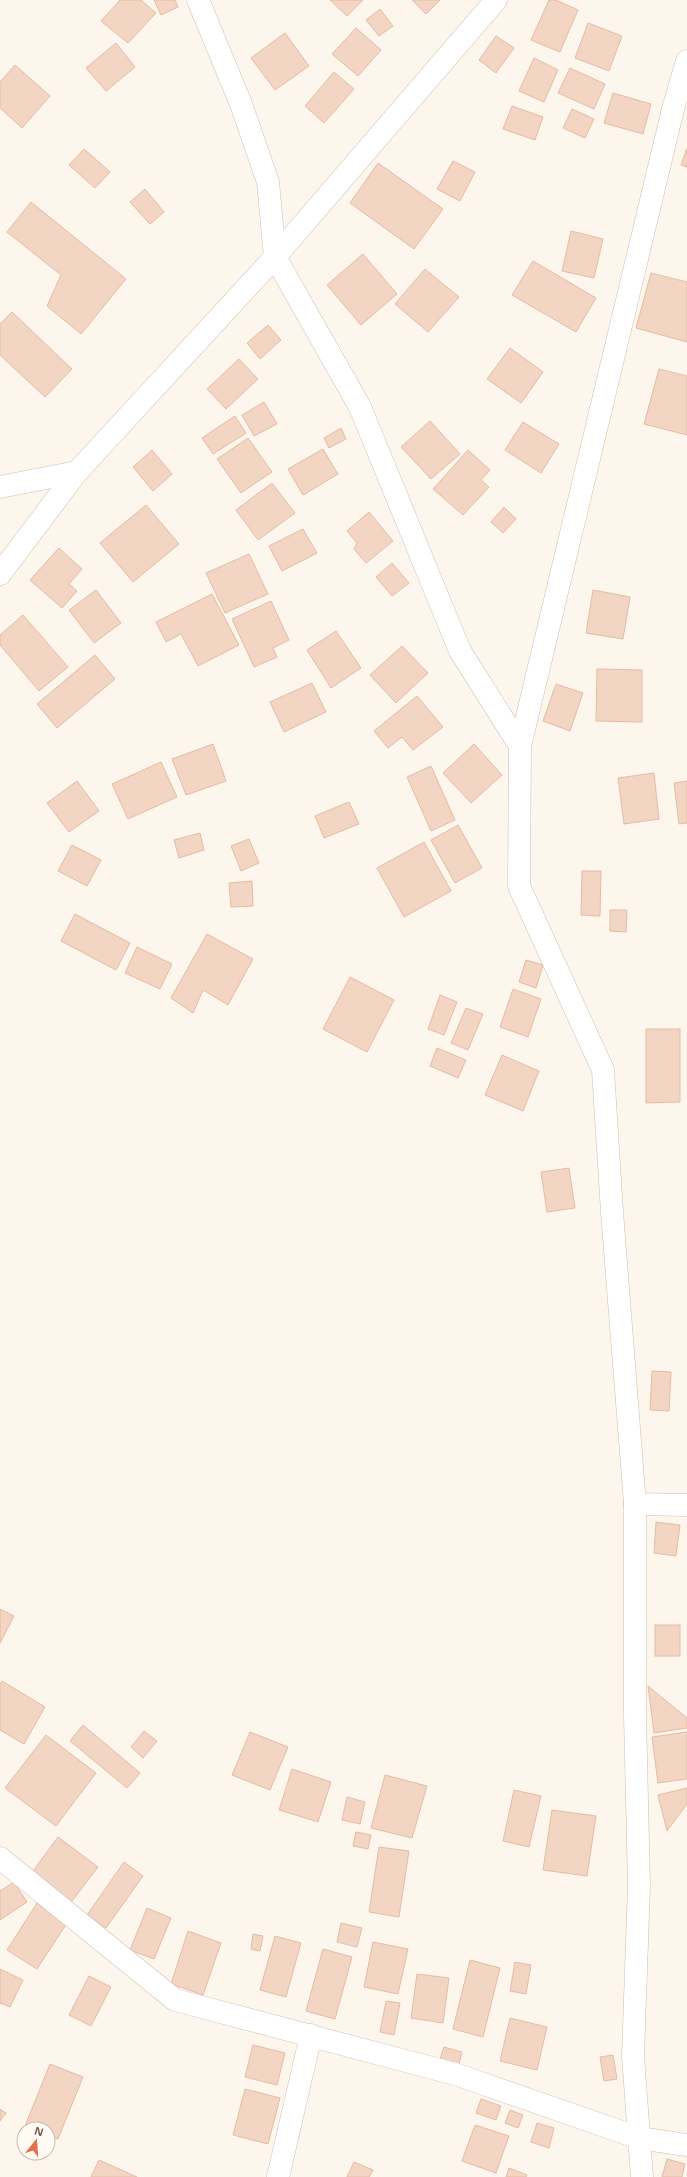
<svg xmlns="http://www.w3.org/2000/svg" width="687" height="2177" font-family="'Open Sans',sans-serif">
	<rect width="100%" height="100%" fill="#fdf6ec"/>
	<g fill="#f3d5c3" stroke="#e6bba3">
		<path d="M120,0H141L156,13L128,43L101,21Z"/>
		<path d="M154,0H175L178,7L161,15Z"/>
		<path d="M330,0H363L347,16Z"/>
		<path d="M412,0H440L426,14Z"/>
		<path d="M549,0H556L578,10L560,52L531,40Z"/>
		<path d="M380,9L393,26L379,36L366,20Z"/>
		<path d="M588,23L622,36L609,71L575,58Z"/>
		<path d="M356,28L381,50L358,76L332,54Z"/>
		<path d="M285,33L309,66L275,90L251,58Z"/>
		<path d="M496,36L514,48L496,73L479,60Z"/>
		<path d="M116,43L135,67L106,91L86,68Z"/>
		<path d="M534,58L558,70L544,102L519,91Z"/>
		<path d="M15,65L50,96L22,128L0,108V82Z"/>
		<path d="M570,68L605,84L594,109L558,93Z"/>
		<path d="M334,72L354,89L324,123L305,106Z"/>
		<path d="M613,93L651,104L643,134L604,123Z"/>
		<path d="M512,106L543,117L535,140L503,129Z"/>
		<path d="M572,109L594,119L585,138L563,128Z"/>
		<path d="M687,148V167L681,165Z"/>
		<path d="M84,149L110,172L95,188L69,165Z"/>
		<path d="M453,161L475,172L460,201L437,189Z"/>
		<path d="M378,163L443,209L414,249L350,203Z"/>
		<path d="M145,189L164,212L150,224L130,202Z"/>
		<path d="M31,202L126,279L81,334L47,306L61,275L7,232Z"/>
		<path d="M571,231L603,239L594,278L562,271Z"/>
		<path d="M363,254L397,294L361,325L327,285Z"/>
		<path d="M533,261L596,298L576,332L512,295Z"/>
		<path d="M425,269L459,297L428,332L395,304Z"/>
		<path d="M651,273L687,282V342L636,328Z"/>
		<path d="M12,312L72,369L45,397L0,355V324Z"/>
		<path d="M268,325L281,340L260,359L247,343Z"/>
		<path d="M510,348L543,372L521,403L487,379Z"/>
		<path d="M239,359L258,379L226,409L207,389Z"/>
		<path d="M659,369L687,376V435L644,424Z"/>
		<path d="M264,402L277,424L254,436L242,415Z"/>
		<path d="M235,416L246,433L213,454L202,438Z"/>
		<path d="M430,421L460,454L431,479L401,447Z"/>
		<path d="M523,422L559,444L541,473L505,450Z"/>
		<path d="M341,428L346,439L329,448L324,438Z"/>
		<path d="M248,438L272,472L241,493L217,459Z"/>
		<path d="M323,449L338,474L303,495L288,469Z"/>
		<path d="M152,450L172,474L153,491L133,467Z"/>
		<path d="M468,450L490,470L481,480L489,487L463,515L433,489Z"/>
		<path d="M272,483L295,513L258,540L236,510Z"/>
		<path d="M146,505L179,544L133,582L100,543Z"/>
		<path d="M504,507L516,519L503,533L491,522Z"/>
		<path d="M369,512L393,541L366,563L354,549L357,543L347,531Z"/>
		<path d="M303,529L317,553L282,571L269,546Z"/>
		<path d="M59,548L82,569L69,584L77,591L62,608L30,580Z"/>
		<path d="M249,554L268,594L225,613L206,573Z"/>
		<path d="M392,563L409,583L392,596L376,577Z"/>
		<path d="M96,590L121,623L94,643L69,610Z"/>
		<path d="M593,590L630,597L623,639L586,633Z"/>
		<path d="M212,594L239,645L198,666L181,634L166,642L156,622Z"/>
		<path d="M271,601L289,640L273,648L277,657L254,667L232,619Z"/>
		<path d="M23,615L68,667L39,691L0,645V635Z"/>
		<path d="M336,631L361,668L331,688L307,650Z"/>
		<path d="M402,646L428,673L396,703L370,675Z"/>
		<path d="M95,655L115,679L57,728L37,704Z"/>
		<path d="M597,669L642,670V722L596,721Z"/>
		<path d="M312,683L326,712L284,732L270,702Z"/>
		<path d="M556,684L583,693L570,731L543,721Z"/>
		<path d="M417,696L443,727L413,750L402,737L388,748L374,731Z"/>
		<path d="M213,744L226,781L186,795L172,759Z"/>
		<path d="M474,744L502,775L471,803L443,773Z"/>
		<path d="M161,762L177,797L128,819L112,784Z"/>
		<path d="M431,766L455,820L431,831L407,777Z"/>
		<path d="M654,773L659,819L624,824L618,778Z"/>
		<path d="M77,781L99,811L69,832L47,803Z"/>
		<path d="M687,781V823L679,824L674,783Z"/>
		<path d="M349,802L359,824L324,838L315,816Z"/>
		<path d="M458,825L482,868L455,883L431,840Z"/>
		<path d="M200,833L204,850L179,858L174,840Z"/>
		<path d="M249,839L259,863L241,871L231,846Z"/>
		<path d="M424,842L451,891L404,917L377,868Z"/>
		<path d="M72,845L101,860L87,886L58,871Z"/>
		<path d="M582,871H601L600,916L581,915Z"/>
		<path d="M252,881L253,906L231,907L229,883Z"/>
		<path d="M610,910H627L626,932L610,931Z"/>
		<path d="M75,914L130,943L116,970L61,941Z"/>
		<path d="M207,934L253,959L228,1005L203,990L193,1013L171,998Z"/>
		<path d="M137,947L172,964L160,989L125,973Z"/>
		<path d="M526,960L543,965L536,988L519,982Z"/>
		<path d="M350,977L394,1000L367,1052L323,1029Z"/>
		<path d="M513,989L541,999L528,1037L500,1027Z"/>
		<path d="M440,995L457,1002L444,1035L428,1029Z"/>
		<path d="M466,1008L483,1014L468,1050L451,1043Z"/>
		<path d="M646,1029H680V1102L646,1103Z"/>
		<path d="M437,1048L466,1060L458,1078L430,1066Z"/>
		<path d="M502,1055L539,1071L523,1111L485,1095Z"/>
		<path d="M569,1168L575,1208L547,1212L541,1172Z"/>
		<path d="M652,1371L671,1372L669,1411L650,1410Z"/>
		<path d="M656,1522L680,1525L676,1556L654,1553Z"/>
		<path d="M0,1609L14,1616L0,1643Z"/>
		<rect x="655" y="1625" width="25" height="31"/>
		<path d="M2,1681L45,1707L24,1744L0,1730V1684Z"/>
		<path d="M648,1686L687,1718V1728L654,1733Z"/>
		<path d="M83,1725L140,1773L127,1788L70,1741Z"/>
		<path d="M144,1731L157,1741L143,1758L131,1747Z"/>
		<path d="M250,1732L288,1747L270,1790L232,1775Z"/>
		<path d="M687,1732V1779L658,1783L652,1737Z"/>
		<path d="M46,1735L96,1773L56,1826L5,1788Z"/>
		<path d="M292,1769L331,1782L318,1822L279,1810Z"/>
		<path d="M385,1775L427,1786L412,1838L371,1828Z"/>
		<path d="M687,1788V1804L667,1831L658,1795Z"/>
		<path d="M514,1790L541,1796L529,1847L503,1841Z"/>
		<path d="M347,1797L365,1802L360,1824L342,1820Z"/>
		<path d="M552,1810L596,1816L587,1876L543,1870Z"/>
		<path d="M356,1832L371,1835L368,1849L353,1846Z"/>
		<path d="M58,1837L98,1867L69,1905L30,1875Z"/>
		<path d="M379,1847L409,1851L399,1917L369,1912Z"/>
		<path d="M124,1862L143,1876L106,1928L87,1915Z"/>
		<path d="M14,1882L27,1902L0,1920V1891Z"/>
		<path d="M37,1903L67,1923L37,1969L7,1950Z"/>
		<path d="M147,1908L171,1918L154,1959L130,1950Z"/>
		<path d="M341,1923L362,1928L357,1947L337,1942Z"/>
		<path d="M188,1931L221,1943L203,1995L171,1984Z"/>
		<path d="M253,1934L263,1936L260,1951L251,1949Z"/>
		<path d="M275,1936L301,1943L286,1997L260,1990Z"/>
		<path d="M373,1942L408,1949L398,1994L364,1987Z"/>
		<path d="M323,1949L352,1957L335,2019L306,2011Z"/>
		<path d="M470,1960L500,1968L483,2037L453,2029Z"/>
		<path d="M515,1962L531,1965L526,1994L510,1991Z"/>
		<path d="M0,1969L23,1980L10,2007L0,2003Z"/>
		<path d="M417,1974L449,1978L443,2023L411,2018Z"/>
		<path d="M89,1976L111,1987L91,2026L69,2015Z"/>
		<path d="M386,2001L400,2003L394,2035L380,2032Z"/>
		<path d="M510,2018L547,2027L537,2070L500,2061Z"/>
		<path d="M253,2045L285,2053L277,2085L245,2077Z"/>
		<path d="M444,2047L462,2052L459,2064L440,2059Z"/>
		<path d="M613,2055L617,2079L604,2081L600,2057Z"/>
		<path d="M50,2064L83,2077L58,2139L48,2135V2129H33L25,2126Z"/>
		<path d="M245,2089L280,2098L268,2144L233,2135Z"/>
		<path d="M481,2099L501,2106L496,2120L476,2113Z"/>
		<path d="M0,2109L6,2113L0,2121Z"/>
		<path d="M510,2110L523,2115L518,2128L505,2123Z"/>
		<path d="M537,2123L554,2128L549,2148L531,2142Z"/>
		<path d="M475,2125L509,2136L496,2173L462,2161Z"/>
		<path d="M667,2159L685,2164L682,2177H662Z"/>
		<path d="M99,2160L137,2177H91Z"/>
		<path d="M354,2162L373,2170L369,2177H347Z"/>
		<path d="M509,2168L527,2175L526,2177H506Z"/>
	</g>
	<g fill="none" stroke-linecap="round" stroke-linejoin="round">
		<g stroke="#d1beb0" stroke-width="23">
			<g id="minor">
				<path d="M198,0L241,104L268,182L275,257L360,407L460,651L520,746"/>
				<path d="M0,487L77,472"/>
				<path d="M0,574L77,472L275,257L496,0"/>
				<path d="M635,1504L687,1505"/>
				<path d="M0,1858L175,2000L455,2074L639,2138L687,2145"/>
				<path d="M278,2177L311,2035"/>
				<path d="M642,2177L633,2056L639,1885L635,1716V1504L612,1212L603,1070L519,886L520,746L673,109L687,61"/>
			</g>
		</g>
		<use href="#minor" stroke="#fff" stroke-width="22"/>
	</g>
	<g transform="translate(36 2141) rotate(17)"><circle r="19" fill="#fffaf3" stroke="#cabbb1"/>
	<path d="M0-3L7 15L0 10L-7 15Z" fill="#e76f51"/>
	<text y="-6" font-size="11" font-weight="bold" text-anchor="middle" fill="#7a5c4d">N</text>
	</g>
</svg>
